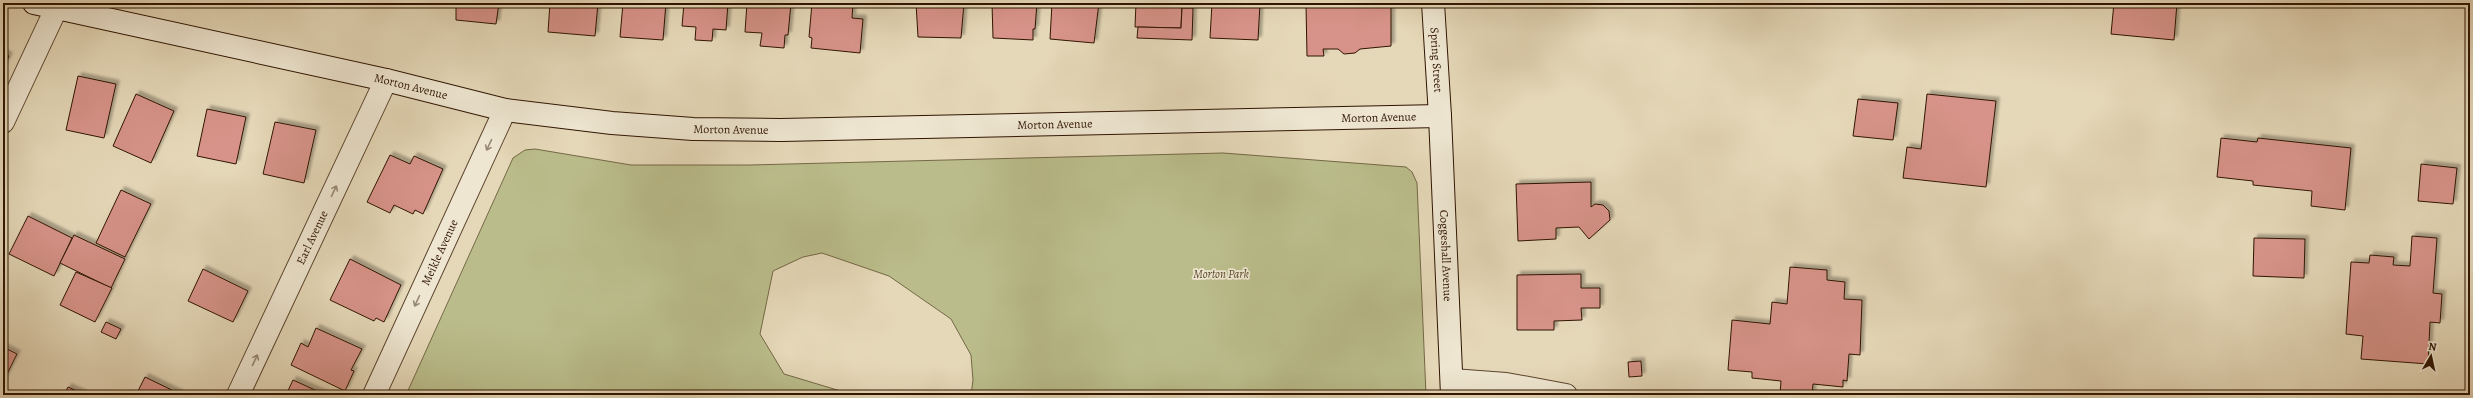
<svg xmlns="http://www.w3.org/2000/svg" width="2473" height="398" font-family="Alegreya,serif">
	<defs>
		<filter id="shadow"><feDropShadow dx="3.5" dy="-3.5" stdDeviation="1" flood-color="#0004"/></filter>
	</defs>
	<rect width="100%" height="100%" fill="#e5d8b8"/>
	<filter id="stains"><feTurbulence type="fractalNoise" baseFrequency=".005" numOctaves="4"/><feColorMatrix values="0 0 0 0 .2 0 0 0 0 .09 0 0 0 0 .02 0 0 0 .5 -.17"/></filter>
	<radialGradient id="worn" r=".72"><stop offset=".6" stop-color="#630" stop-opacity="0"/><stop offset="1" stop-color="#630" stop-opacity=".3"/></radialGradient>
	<path fill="#babd8b" stroke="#746846" d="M535,149L631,165H750L1223,153L1406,167L1412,172L1417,183L1426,395H971L973,380L971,355L951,319L889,276L822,253L803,257L773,271L760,334L784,374L854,395H406L513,158L525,150Z"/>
	<g fill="#d79389" stroke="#2f1400" filter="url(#shadow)">
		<path d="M456,3H499L496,24L456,20Z"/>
		<path d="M550,3H598L595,36L548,32Z"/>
		<path d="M623,3H666L663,40L620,37Z"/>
		<path d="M684,3H728L726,30L713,29L712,41L695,40L696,27L682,26Z"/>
		<path d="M747,3H791L788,35H785L784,48L760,46L762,33L745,32Z"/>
		<path d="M812,3H853L852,18L863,19L860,53L811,48L812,38L809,37Z"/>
		<path d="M916,3H964L961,38L918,37Z"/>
		<path d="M992,3H1037L1035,29H1033V40L993,38Z"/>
		<path d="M1052,3H1099L1094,43L1050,39Z"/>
		<path d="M1136,3H1182L1181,28L1135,27Z"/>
		<path d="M1212,3H1260L1258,40L1210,38Z"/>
		<path d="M2114,3H2177L2174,40L2111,34Z"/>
		<path d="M1381,4V7H1391V46L1360,49L1355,53L1344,54L1338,49H1323L1324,56H1307L1306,5Z"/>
		<path d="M1182,8H1193L1192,40L1137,38L1138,27L1181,28Z"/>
		<path d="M3,53L9,56L3,68Z"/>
		<path d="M78,76L116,84L104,138L66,130Z"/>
		<path d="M136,94L174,111L151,163L113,146Z"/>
		<path d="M1927,94L1996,101L1986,187L1903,178L1907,147L1921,149Z"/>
		<path d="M1858,99L1898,103L1893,140L1853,136Z"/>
		<path d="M207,109L246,117L236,164L197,156Z"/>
		<path d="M275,122L316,130L304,183L263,174Z"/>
		<path d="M2221,138L2257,142L2258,138L2351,148L2345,210L2311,206L2312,191L2253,185V181L2217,177Z"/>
		<path d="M390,155L410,164L414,156L443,169L423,214L415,210L413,214L394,205L390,213L367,202Z"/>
		<path d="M2421,164L2457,168L2453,204L2418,201Z"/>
		<path d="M1591,182V207L1595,204L1603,205L1609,211L1610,220L1589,239L1579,227L1556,228V239L1518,241L1516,184Z"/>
		<path d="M121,190L151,204L125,257L96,243Z"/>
		<path d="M28,216L72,238L54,276L9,254Z"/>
		<path d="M74,235L125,259L111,288L60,263Z"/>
		<path d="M2412,236L2437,238L2433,293L2442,294L2440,323L2430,322L2428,364L2361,359L2363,336L2346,334L2351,262L2369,263L2370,255L2394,257L2393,265L2410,266Z"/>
		<path d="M2254,238L2305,239L2304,278L2253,276Z"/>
		<path d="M350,259L401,285L384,322L376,318L374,321L330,300Z"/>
		<path d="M1790,267L1827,270V280L1845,282L1844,299L1862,300L1860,355L1849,354L1847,381L1843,380V387L1813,384L1812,395L1780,394L1781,381L1752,378V372L1728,370L1732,320L1770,324L1772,302L1787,304Z"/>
		<path d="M203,269L248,291L233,322L188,301Z"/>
		<path d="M76,272L112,288L95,322L60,305Z"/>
		<path d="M1581,274V288H1600V308H1581L1582,320L1554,321V330H1517V275Z"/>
		<path d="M106,322L121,329L116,339L101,332Z"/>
		<path d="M316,328L362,349L351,370L354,371L345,391L291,365L301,343L308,347Z"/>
		<path d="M3,347L17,354L3,382Z"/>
		<path d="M1641,361L1642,376L1629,377L1628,362Z"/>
		<path d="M145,377L182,395H136Z"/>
		<path d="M293,380L326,395H286Z"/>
		<path d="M68,387L86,395H64Z"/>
	</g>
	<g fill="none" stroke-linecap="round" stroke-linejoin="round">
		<g stroke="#5c452e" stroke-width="24">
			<g id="street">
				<path d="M3,122L56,9"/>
				<path d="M1452,380L1506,384L1566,395"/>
				<path id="s1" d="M238,395L386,80"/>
				<path id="s2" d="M374,395L505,110"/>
			</g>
		</g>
		<g stroke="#2f1400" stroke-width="24">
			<g id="secondary">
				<path id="s3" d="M34,3L386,80L505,110L612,123L693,129L781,130L1440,116"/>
				<path id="s4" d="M1433,3L1440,116L1452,395"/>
			</g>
		</g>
		<use href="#street" stroke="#eee6d1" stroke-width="22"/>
		<use href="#secondary" stroke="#eee6d1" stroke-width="22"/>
	</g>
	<defs><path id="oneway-shaft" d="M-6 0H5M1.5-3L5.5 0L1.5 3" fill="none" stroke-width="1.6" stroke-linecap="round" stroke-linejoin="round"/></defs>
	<g stroke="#988873">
		<use href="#oneway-shaft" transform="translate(489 145) rotate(115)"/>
		<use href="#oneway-shaft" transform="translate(334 191) rotate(-65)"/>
		<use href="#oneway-shaft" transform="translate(417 301) rotate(115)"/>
		<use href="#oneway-shaft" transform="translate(255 360) rotate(-65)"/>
	</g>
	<g text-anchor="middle" stroke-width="3.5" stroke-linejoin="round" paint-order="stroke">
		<g font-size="12" fill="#2f1400" stroke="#eee6d1">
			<text dy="4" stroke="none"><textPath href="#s4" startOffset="57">Spring Street</textPath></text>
			<text dy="4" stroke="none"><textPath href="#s3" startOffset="386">Morton Avenue</textPath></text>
			<text dy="4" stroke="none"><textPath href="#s3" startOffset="1358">Morton Avenue</textPath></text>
			<text dy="4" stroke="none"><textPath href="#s3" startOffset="1034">Morton Avenue</textPath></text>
			<text dy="4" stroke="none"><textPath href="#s3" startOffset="710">Morton Avenue</textPath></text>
			<text dy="4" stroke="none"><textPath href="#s1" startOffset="174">Earl Avenue</textPath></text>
			<text dy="4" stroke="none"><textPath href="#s2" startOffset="157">Meikle Avenue</textPath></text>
			<text dy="4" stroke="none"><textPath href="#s4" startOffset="253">Coggeshall Avenue</textPath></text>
		</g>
		<g font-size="12" font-style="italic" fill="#59472a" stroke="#eee6d1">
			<text x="1221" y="278">Morton Park</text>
		</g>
	</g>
	<rect width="2473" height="398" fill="none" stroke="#e5d8b8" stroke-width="16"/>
	<rect x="4" y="4" width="2465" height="390" fill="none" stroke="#2f1400" stroke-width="2"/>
	<rect x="8" y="8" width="2457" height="382" fill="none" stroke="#2f1400"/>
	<g transform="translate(2431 356) rotate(9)" stroke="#eee6d1" stroke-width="3" paint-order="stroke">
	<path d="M0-3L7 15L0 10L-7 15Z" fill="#2f1400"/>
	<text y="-6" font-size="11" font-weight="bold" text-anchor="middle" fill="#2f1400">N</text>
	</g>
	<rect width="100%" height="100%" filter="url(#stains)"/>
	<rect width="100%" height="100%" fill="url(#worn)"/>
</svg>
